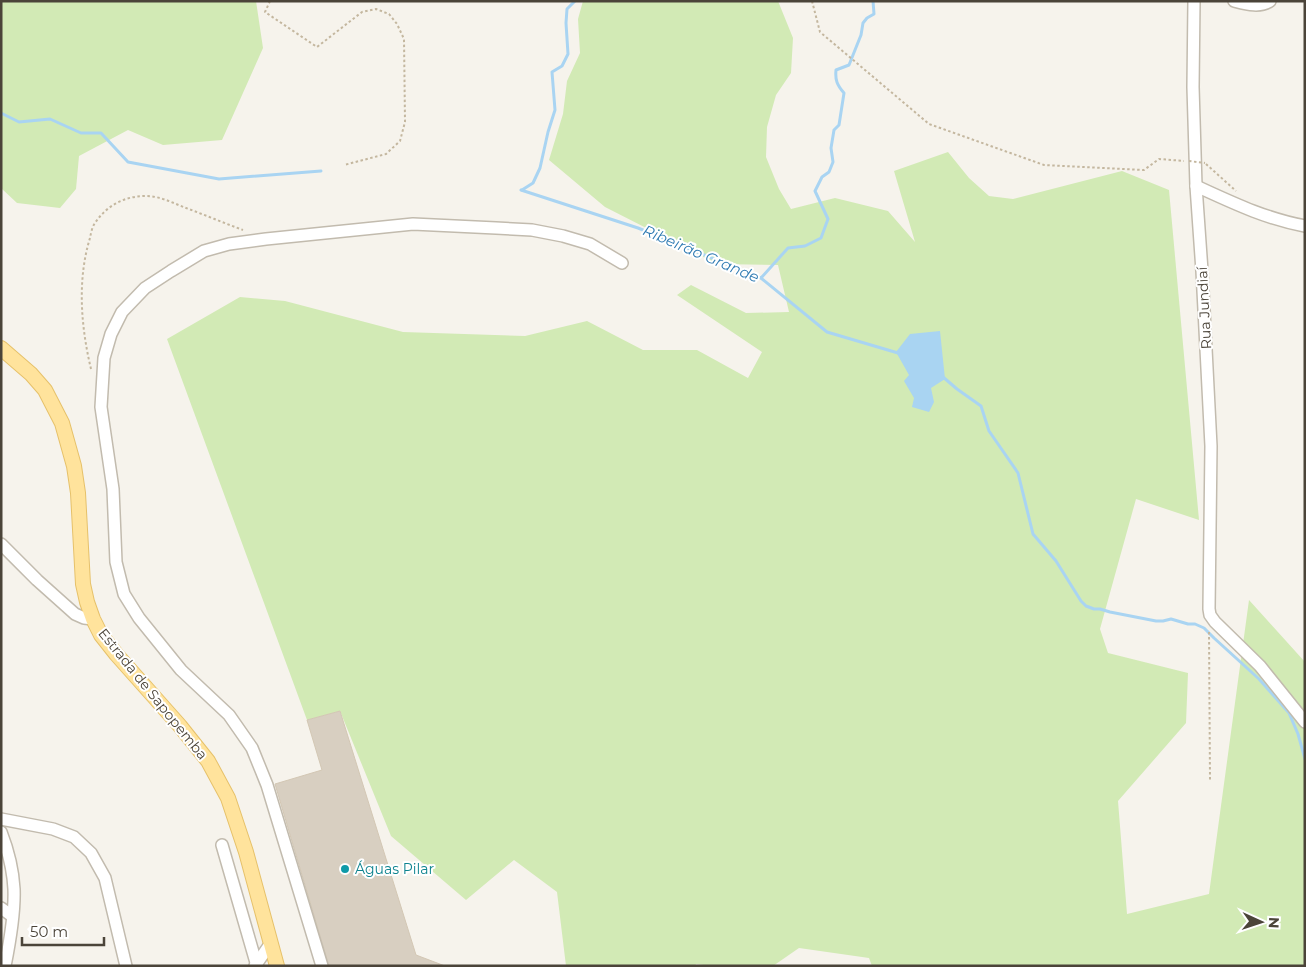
<svg xmlns="http://www.w3.org/2000/svg" width="1306" height="967" font-family="Montserrat,sans-serif">
	<rect width="100%" height="100%" fill="#f6f3ec"/>
	<g fill="#d2eab5">
		<path d="M1,1H256L263,48L222,140L163,145L128,130L79,156L76,189L60,208L17,203L1,188Z"/>
		<path d="M583,1H778L793,38L791,73L776,95L767,127L766,157L779,189L791,209L835,198L888,211L915,242L894,171L948,152L969,178L989,196L1013,199L1122,171L1169,190L1199,520L1136,499L1100,629L1108,653L1188,673L1186,723L1118,801L1127,914L1209,894L1249,600L1305,662V966H872L869,958L799,948L773,966H711L696,964L695,966H566L557,892L514,860L466,900L391,836L340,711L307,720L167,339L240,297L285,301L403,332L525,336L587,321L643,350H697L748,378L762,352L677,295L691,285L746,313L789,312L778,265L717,264L605,207L549,160L563,114L567,81L580,53L578,19Z"/>
	</g>
	<path fill="#a9d4f2" d="M940,331L945,379L931,388L934,402L929,412L912,407L914,398L904,381L909,375L896,352L910,334Z"/>
	<g fill="none" stroke-linecap="round" stroke-linejoin="round">
		<g stroke="#a9d4f2" stroke-width="3">
			<path d="M1,113L19,122L50,119L81,133H101L128,162L219,179L321,171"/>
			<path d="M521,190L638,228L761,278L827,332L898,353"/>
			<path d="M522,190L533,183L540,168L548,132L555,110L552,72L562,66L568,54L566,23L567,9L575,1"/>
			<path d="M761,278L788,248L805,246L821,238L828,219L815,191L822,177L829,172L833,162L831,148L834,130L839,125L844,93C837,85 835,80 836,70L849,65L861,35L863,23L867,18L874,14L873,1"/>
			<path d="M943,377L957,389L981,406L989,431L1018,473L1033,534L1056,561L1081,601L1086,606L1094,609H1100L1110,612L1156,621H1163L1171,619L1188,624H1195L1204,628L1214,638L1259,679L1289,713L1298,734L1305,759"/>
		</g>
	</g>
	<path fill="#d8cfc1" stroke="#d3c7b4" d="M340,711L416,955L445,966H329L275,784L322,770L307,720Z"/>
	<g fill="none" stroke-linecap="round" stroke-linejoin="round">
		<g stroke="#c2bbae" stroke-width="14">
			<g id="minor">
				<path d="M1194,1L1193,87L1196,186L1202,271L1211,446L1209,609L1210,615L1215,622L1260,666L1305,722"/>
				<path d="M1234,1C1246,4 1260,8 1270,1"/>
				<path d="M1196,186C1231,202 1266,219 1305,226"/>
				<path d="M1,544L37,580L75,614L84,618L93,619"/>
				<path d="M1,819L53,829L74,837L91,853L105,878L126,966"/>
				<path d="M1,832C8,850 13,870 14,889C15,914 10,941 5,966"/>
				<path d="M222,845L257,966"/>
				<path d="M1,908L12,916"/>
				<path d="M255,966L271,943"/>
				<path d="M322,966L267,785L252,748L229,715L181,670L139,618L124,594L116,562L113,489L101,407L104,358L111,334L122,312L145,288L171,271L204,251L229,244L266,239L413,224L496,228L532,230L563,236L590,244L622,263"/>
			</g>
		</g>
		<g stroke="#e6c16a" stroke-width="16">
			<path id="major" d="M1,348L31,374L45,390L62,423L74,466L78,493L83,584L87,602L93,619L101,635L116,654L180,726L208,761L228,798L246,852L277,966"/>
		</g>
		<g stroke="#c4b79f" stroke-width="2" stroke-dasharray="2.5 2.5" stroke-linecap="butt">
			<path d="M270,1L265,12L317,47L362,12L376,9L389,14L397,24L404,39L405,122L400,141L386,154L344,165"/>
			<path d="M812,1L820,32L929,124L1044,165L1144,170L1159,159L1184,161"/>
			<path d="M1206,164L1236,191"/>
			<path d="M91,369C81,327 77,280 90,238C91,233 92,227 95,223C107,205 125,196 146,196C160,196 173,203 186,208C205,215 224,223 243,230"/>
			<path d="M1209,632L1210,780"/>
		</g>
		<use href="#minor" stroke="#fff" stroke-width="11"/>
		<use href="#major" stroke="#ffe39c" stroke-width="14"/>
		<path stroke="#c4b79f" stroke-width="2" stroke-dasharray="2.5 2.5" stroke-linecap="butt" d="M1189,161L1205,163"/>
	</g>
	<circle fill="#0f9aa8" stroke="#fff" stroke-width="2" cx="345" cy="869" r="5"/>
	<g text-anchor="middle" stroke-width="4" stroke-linejoin="round" paint-order="stroke">
		<g font-size="14" fill="#4b4439" stroke="#fff">
			<text transform="translate(1204 308) rotate(-93)" y="5">Rua Jundiaí</text>
			<text transform="translate(153 694) rotate(51)" y="5">Estrada de Sapopemba</text>
		</g>
		<g font-size="14" fill="#0d838f" stroke="#fff" text-anchor="start">
			<text x="355" y="874">Águas Pilar</text>
		</g>
		<g font-size="15" font-style="italic" fill="#2e7ab2" stroke="#fff">
			<text transform="translate(701 254) rotate(23)" y="5">Ribeirão Grande</text>
		</g>
	</g>
	<rect width="1306" height="967" fill="none" stroke="#4b4439" stroke-width="5"/>
	<g transform="translate(1261 922) rotate(93)" stroke="#ffffff" stroke-width="4" paint-order="stroke">
	<path d="M0-4L9 19L0 12L-9 19Z" fill="#4b4439"/>
	<text y="-8" font-size="14" font-weight="bold" text-anchor="middle" fill="#4b4439">N</text>
	</g>
	<path d="M22 937v8h82v-8" fill="none" stroke="#4b4439" stroke-width="2.5"/>
	<text x="30" y="937" font-size="15" fill="#4b4439" stroke="#ffffff" stroke-width="4" paint-order="stroke">50 m</text>
</svg>
